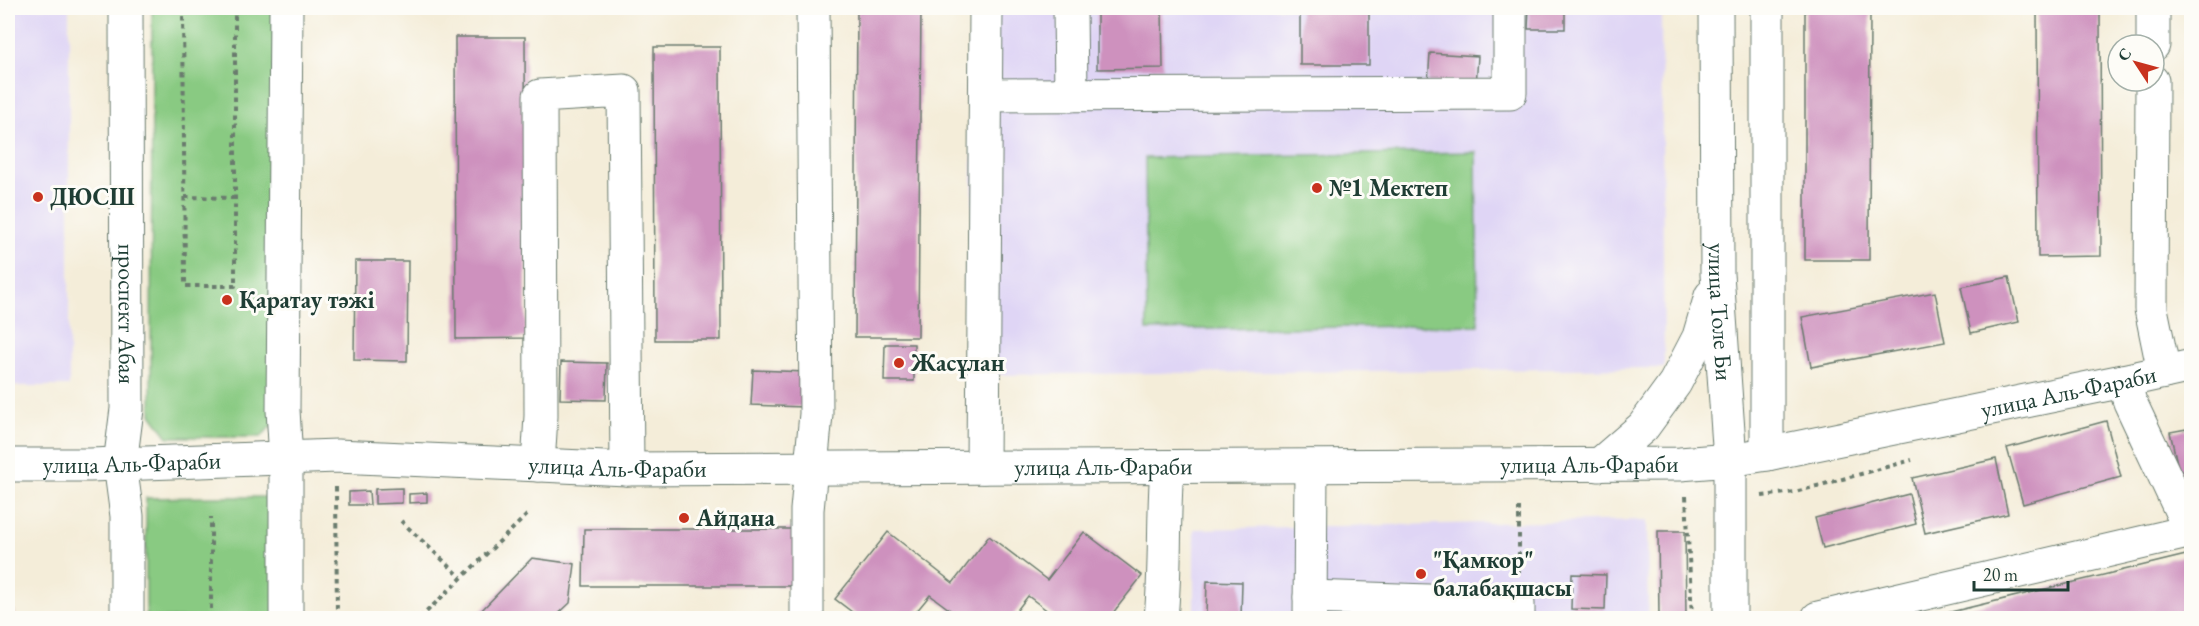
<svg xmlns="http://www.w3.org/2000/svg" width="2199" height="626" font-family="'EB Garamond',serif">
	<rect width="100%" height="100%" fill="#fdfcf7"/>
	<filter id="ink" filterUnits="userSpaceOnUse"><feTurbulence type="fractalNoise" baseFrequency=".0167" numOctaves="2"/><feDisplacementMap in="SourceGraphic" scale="12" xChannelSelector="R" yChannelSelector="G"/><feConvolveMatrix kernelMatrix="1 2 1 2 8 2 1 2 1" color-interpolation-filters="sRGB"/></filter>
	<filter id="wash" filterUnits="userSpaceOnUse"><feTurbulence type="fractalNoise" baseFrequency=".008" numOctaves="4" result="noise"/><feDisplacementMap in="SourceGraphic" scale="24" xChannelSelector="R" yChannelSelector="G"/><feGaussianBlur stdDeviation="1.35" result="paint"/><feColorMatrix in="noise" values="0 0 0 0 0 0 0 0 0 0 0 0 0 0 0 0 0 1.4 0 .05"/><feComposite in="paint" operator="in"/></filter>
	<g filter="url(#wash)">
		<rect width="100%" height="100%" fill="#f4edd9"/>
		<g fill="#dfd5f5">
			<rect x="8" y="8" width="61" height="378"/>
			<path d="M971,8H1661L1664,368L974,375Z"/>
			<path d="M1647,520L1648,618H1194V529Z"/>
		</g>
		<g fill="#89ca82" stroke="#54845b" stroke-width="1.5">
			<path d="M152,8H284V411L261,437H168L151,414Z"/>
			<path d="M1476,152L1478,325L1147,330L1145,158Z"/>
			<path d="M216,497H274L275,618H146V498Z"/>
		</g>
		<g id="blocks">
			<g fill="#ce91be">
				<path d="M857,8H921L918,337H855Z"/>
				<path d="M1097,8H1162L1163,68L1097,69Z"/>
				<rect x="1300" y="8" width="69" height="57"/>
				<path d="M1529,8H1565V29H1528Z"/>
				<path d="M1805,8H1870L1869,260H1805Z"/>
				<path d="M2037,8H2100L2101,256L2038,257Z"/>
				<path d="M455,37H525L526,338L456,339Z"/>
				<path d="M654,47H720L721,340H655Z"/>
				<path d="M1430,53L1478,56L1476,86L1428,83Z"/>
				<path d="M355,261H408L407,361L354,360Z"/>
				<path d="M2009,277L2019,322L1971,333L1961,287Z"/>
				<path d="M1935,292L1945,342L1811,367L1802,317Z"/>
				<path d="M885,344H914V381H884Z"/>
				<path d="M561,362L607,363L606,400L560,399Z"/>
				<path d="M753,370L805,372L804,407L751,405Z"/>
				<path d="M2106,421L2121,477L2023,504L2007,448Z"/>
				<path d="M2192,428V469L2179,472L2170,432Z"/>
				<path d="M1996,459L2008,514L1925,533L1912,478Z"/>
				<path d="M402,488V503L375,504V489Z"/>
				<path d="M369,491L370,505H349V492Z"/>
				<path d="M427,493V502L409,503V494Z"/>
				<path d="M1909,494L1916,524L1823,548L1815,518Z"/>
				<path d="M584,529H797V586H583Z"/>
				<path d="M1658,531H1685L1686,618H1659Z"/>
				<path d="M888,532L953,583L989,536L1047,580L1084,532L1142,576L1109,618H1057L1028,596L1011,618H961L930,595L911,618H860L835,599Z"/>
				<path d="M2190,554L2192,618H1926Z"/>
				<path d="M532,558L575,564L570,603L554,618H478V614Z"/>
				<path d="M1572,574L1606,575L1605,610L1571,609Z"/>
				<path d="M1207,581L1242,582L1241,617L1206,616Z"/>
				<path d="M8,603L14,610V618H8Z"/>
			</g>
		</g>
	</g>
	<g filter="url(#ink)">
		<use href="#blocks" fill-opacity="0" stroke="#6a7b6e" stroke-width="1.5"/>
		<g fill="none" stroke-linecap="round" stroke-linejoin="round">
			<g stroke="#6a7b6e" stroke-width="35">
				<g id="minor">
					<path id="s1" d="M126,8L127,409L120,464L127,516V618"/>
					<path d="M1070,8L1071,95"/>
					<path id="s2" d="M1716,8L1717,274L1730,460V618"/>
					<path d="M2153,45V8"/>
					<path d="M2152,81L2151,309L2164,372"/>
					<path d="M986,95L1510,93V8"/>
					<path d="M2123,381L2130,402L2192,534"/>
					<path d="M1767,454V8"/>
					<path id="s3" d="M8,465H90L337,456L627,469L1680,464L1730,460L1767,454L2123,381L2192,366"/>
					<path d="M538,465L541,416L540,96L624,91L627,469"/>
					<path d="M1599,465L1643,427L1675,383L1699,337L1711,296"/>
					<path d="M983,467L986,8"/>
					<path d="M1310,597L1518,604V618"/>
					<path d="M286,618V459L283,410L286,8"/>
					<path d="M807,618V510L816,414L813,8"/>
					<path d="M1161,618C1166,568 1163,518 1167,467"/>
					<path d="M1310,618L1311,466"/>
					<path d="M1818,618L2192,531"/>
				</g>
			</g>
			<g stroke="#6a7b6e" stroke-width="4" stroke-dasharray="4.5 4.5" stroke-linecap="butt">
				<path d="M183,8L185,286H235V8"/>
				<path d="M185,197L235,198"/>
				<path d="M336,487L337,618"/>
				<path d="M1686,496L1692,618"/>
				<path d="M1762,496L1795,492L1912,460"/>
				<path d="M1519,507V572"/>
				<path d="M401,521L461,577"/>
				<path d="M211,618V517"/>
				<path d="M420,618L530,512"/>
			</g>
			<use href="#minor" stroke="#fff" stroke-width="33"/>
		</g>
	</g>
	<g fill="#c8321e" stroke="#fdfcf7" stroke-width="2">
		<circle cx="1317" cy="188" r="6"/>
		<circle cx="38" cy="197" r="6"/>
		<circle cx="227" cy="300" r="6"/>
		<circle cx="899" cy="363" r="6"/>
		<circle cx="684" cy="518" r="6"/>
		<circle cx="1421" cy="574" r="6"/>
	</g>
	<g text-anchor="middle" stroke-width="6" stroke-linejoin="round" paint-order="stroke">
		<g font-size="24" font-weight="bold" fill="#1f3d34" stroke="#fdfcf7" text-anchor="start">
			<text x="1329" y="196">№1 Мектеп</text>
			<text x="50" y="205">ДЮСШ</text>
			<text x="239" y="308">Қаратау тәжі</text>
			<text x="911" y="371">Жасұлан</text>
			<text x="696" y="526">Айдана</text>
			<text x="1433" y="568">"Қамкор"<tspan x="1433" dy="28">балабақшасы</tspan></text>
		</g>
		<g font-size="24" fill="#1f3d34" stroke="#fdfcf7">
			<text dy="8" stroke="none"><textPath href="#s1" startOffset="306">проспект Абая</textPath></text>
			<text dy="8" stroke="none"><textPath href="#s2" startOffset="304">улица Толе Би</textPath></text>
			<text dy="8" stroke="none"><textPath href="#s3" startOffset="2068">улица Аль-Фараби</textPath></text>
			<text dy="8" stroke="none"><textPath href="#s3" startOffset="124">улица Аль-Фараби</textPath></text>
			<text dy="8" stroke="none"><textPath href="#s3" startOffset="1582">улица Аль-Фараби</textPath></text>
			<text dy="8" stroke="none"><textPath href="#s3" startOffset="610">улица Аль-Фараби</textPath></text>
			<text dy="8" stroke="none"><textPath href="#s3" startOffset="1096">улица Аль-Фараби</textPath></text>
		</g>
	</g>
	<rect width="2199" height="626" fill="none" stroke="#fdfcf7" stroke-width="30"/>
	<g transform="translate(2136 63) rotate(306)"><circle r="28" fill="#fdfcf7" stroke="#a4b0a9" stroke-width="1.5"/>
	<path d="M0-4.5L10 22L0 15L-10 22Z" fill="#c8321e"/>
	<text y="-9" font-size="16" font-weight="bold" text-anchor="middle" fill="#1f3d34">С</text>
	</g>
	<path d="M1974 581v9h94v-9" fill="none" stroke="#1f3d34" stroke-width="3"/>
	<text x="1983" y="581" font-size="18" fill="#1f3d34" stroke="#fdfcf7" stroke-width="4.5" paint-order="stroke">20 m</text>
</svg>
